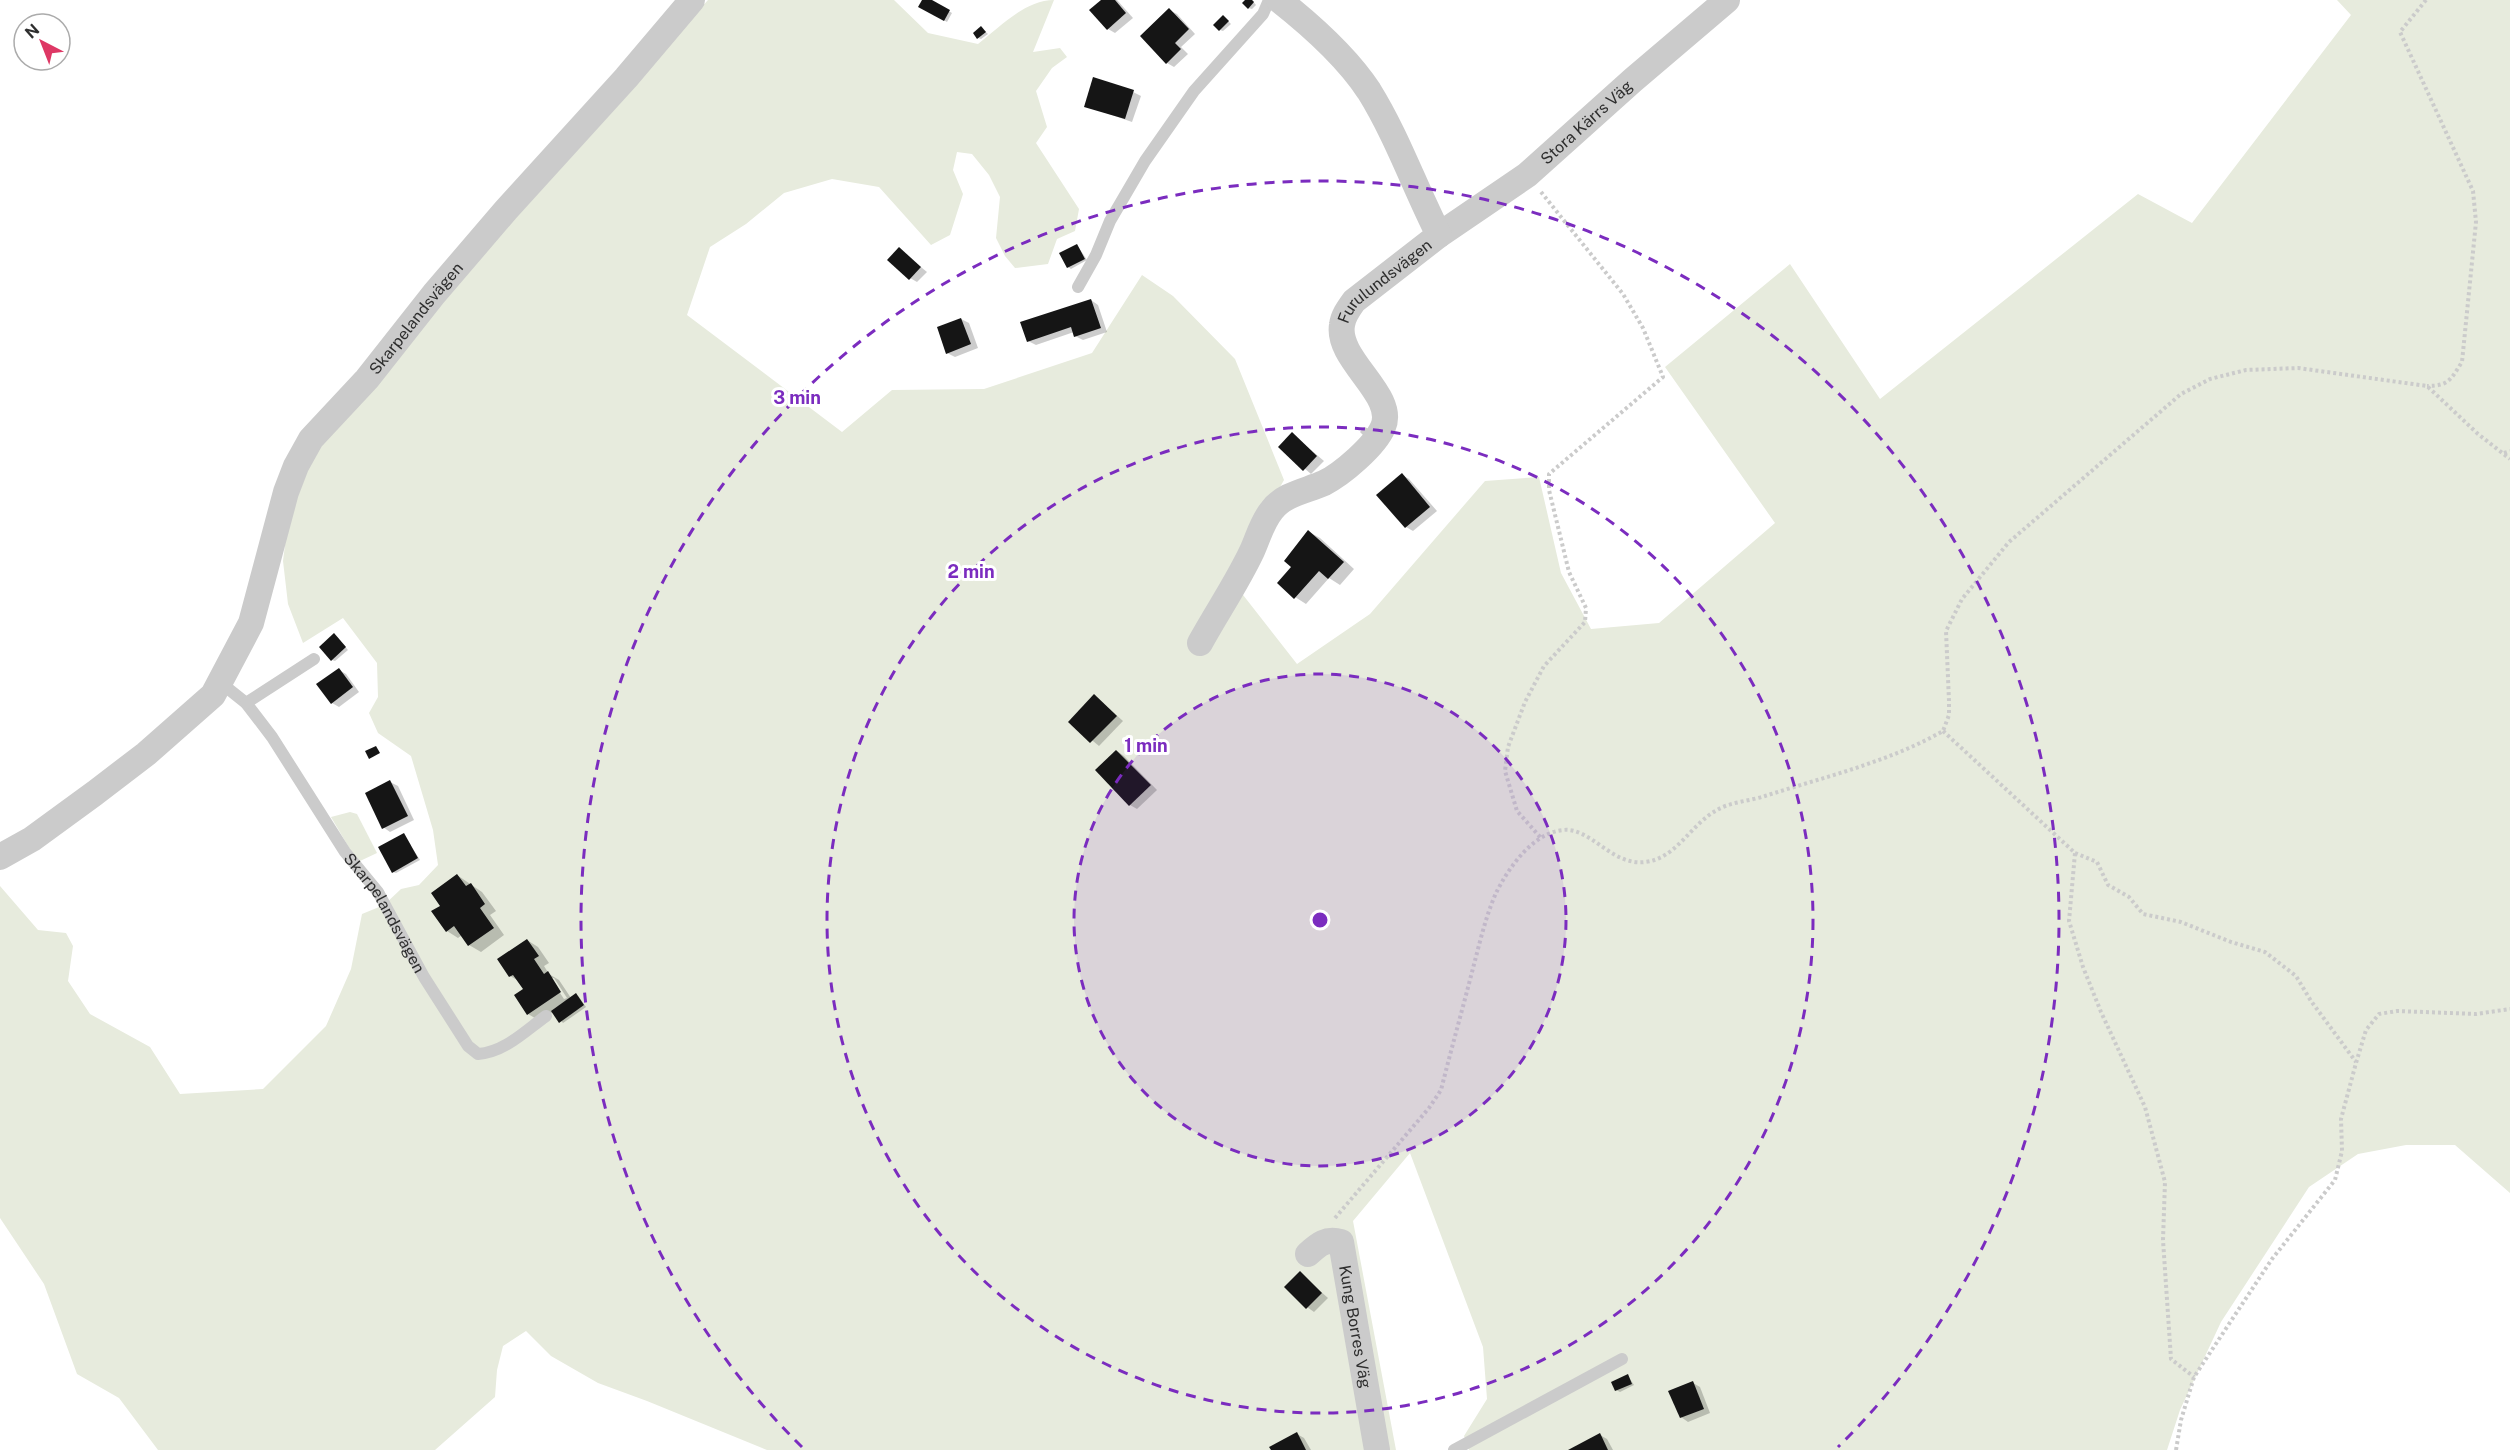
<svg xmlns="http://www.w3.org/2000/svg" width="2510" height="1450" font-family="'Public Sans',sans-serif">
	<rect width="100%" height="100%" fill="#fff"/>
	<g fill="#e7ebdd">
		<path d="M708,0H894L928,33L978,44C1000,27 1025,0 1054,0L1033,52L1060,48L1067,57L1052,68L1036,91L1047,127L1036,143L1079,209L1075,231L1057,239L1048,264L1015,268L1005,256L996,238L1000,197L989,175L972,154L957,152L953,170L963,194L950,235L931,245L879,187L832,179L784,193L746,224L710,247L687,315L842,432L892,390L984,389L1092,353L1142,275L1173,296L1235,359L1284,480L1229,577L1297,664L1370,614L1485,481L1539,477L1561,573L1591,629L1659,623L1775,523L1665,367L1790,264L1880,399L2138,194L2192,223L2351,15L2337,0H2510V1193L2455,1145H2406L2358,1154L2309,1187L2221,1322L2180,1410L2167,1450H1469L1464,1436L1487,1399L1483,1347L1410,1153L1353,1221L1396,1450H767L647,1401L598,1383L551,1356L526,1331L503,1346L497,1370L495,1397L435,1450H158L119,1398L77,1374L44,1284L0,1218V886L38,930L66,933L73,946L68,981L90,1014L150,1047L180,1094L263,1089L326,1026L351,969L362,914L384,905L401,889L419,885L438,865L433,830L411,756L378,733L369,713L378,697L377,663L343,618L303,643L288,604L283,561L289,513L304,468L326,429Z"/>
		<path d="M350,812L357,814L377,853L360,861L351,851L331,817Z"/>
	</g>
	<g fill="#0003" fill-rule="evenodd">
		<path d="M923,0H929L952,13L947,22L920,7Z"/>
		<path d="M1103,0H1117L1133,18L1115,33L1108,29Z"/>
		<path d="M1247,0H1252L1256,5L1252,9L1248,8Z"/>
		<path d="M1169,10L1177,14L1195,34L1181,47L1188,54L1174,67L1167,63Z"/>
		<path d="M1226,19L1231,24L1223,31L1220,30Z"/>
		<path d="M981,28L988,34L981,39L978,38Z"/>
		<path d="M1133,92L1141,96L1132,122L1086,106Z"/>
		<path d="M1077,245L1087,260L1071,269L1068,267Z"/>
		<path d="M899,249L927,272L917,282L910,278Z"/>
		<path d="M1091,300L1098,305L1107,332L1083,340L1075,336L1074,332L1036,345L1028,341Z"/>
		<path d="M961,319L969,323L978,348L955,357L947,353Z"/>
		<path d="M1364,427L1367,428L1372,432L1364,436L1360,432Z"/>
		<path d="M1292,434L1324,461L1311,474L1280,447Z"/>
		<path d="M1402,475L1409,479L1437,511L1413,531L1406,527Z"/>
		<path d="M1309,532L1320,538L1354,569L1340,585L1329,578L1306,604L1295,597L1293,567Z"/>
		<path d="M337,637L348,650L335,661L332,660Z"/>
		<path d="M339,670L346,674L359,692L339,707L332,703Z"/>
		<path d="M1095,696L1123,721L1099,746L1070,722Z"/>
		<path d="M1117,751L1124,756L1157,790L1137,809L1130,805Z"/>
		<path d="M390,782L398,786L414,820L390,832L383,827Z"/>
		<path d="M404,835L420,860L396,873L393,872Z"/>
		<path d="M457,875L482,892L496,911L490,915L504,935L481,952L469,945L462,935L458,938L447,931L442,906Z"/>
		<path d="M527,940L538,947L549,963L544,966L549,974L559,980L571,998L576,995L579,997L586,1007L563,1023L553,1012L540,1021L528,1014L525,990L519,981L510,976ZM550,978H554L567,998L564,999Z"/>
		<path d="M1300,1273L1328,1298L1314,1312L1307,1307Z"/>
		<path d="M1628,1376L1634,1385L1620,1392L1616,1390Z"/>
		<path d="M1693,1383L1700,1387L1710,1413L1688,1422L1681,1417Z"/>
		<path d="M1297,1434L1304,1438L1311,1450H1273Z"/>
		<path d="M1600,1435L1607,1439L1613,1450H1571Z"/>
	</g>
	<g fill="#151515">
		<path d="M922,0H932L950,10L944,21L918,7Z"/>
		<path d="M1101,0H1115L1126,13L1107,30L1089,10Z"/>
		<path d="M1245,0H1252L1254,2L1248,9L1242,3Z"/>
		<path d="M1169,8L1189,29L1175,43L1181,49L1166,64L1140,36Z"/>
		<path d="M1223,15L1229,21L1219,31L1213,25Z"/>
		<path d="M981,26L986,32L977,39L973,33Z"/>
		<path d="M1093,77L1134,90L1125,119L1084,107Z"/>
		<path d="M1077,244L1085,259L1067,268L1059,253Z"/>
		<path d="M899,247L921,267L909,280L887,260Z"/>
		<path d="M1091,299L1101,328L1074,337L1071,327L1027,342L1020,322Z"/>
		<path d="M961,318L971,344L946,354L937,327Z"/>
		<path d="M1292,432L1317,456L1303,471L1278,447Z"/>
		<path d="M1402,473L1430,507L1405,528L1376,495Z"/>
		<path d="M1308,530L1344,562L1328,579L1319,571L1294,599L1277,583L1291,567L1284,561Z"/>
		<path d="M334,633L346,647L331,661L319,647Z"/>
		<path d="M339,668L353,687L331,704L316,684Z"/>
		<path d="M1094,694L1117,716L1090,743L1068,722Z"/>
		<path d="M376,746L380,753L369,759L365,751Z"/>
		<path d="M1116,750L1151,785L1129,806L1095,770Z"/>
		<path d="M390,780L408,816L382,829L365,793Z"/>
		<path d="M404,833L418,858L392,873L378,847Z"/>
		<path d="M457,874L466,886L471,883L485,904L480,908L494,928L468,946L454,926L446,932L431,911L440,906L431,893Z"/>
		<path d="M527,939L539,956L534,959L544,974L548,971L561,992L527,1015L514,995L523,989L513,975L509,977L497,959Z"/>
		<path d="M576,993L584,1005L559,1023L551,1011Z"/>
		<path d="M1300,1271L1322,1293L1306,1309L1284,1287Z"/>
		<path d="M1628,1374L1632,1384L1615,1391L1611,1382Z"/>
		<path d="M1693,1381L1704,1409L1680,1418L1668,1391Z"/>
		<path d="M1297,1432L1306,1450H1271L1269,1447Z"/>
		<path d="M1600,1433L1608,1450H1568Z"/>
	</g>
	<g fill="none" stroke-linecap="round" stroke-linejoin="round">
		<g stroke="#cbcbcb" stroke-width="4" stroke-dasharray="3 3" stroke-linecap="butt">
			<path d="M2426,0L2400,32L2473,191L2476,222L2462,362C2451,379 2449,386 2427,386"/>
			<path d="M1541,192L1623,294L1643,328L1663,377L1549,474V490L1569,572L1586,608L1585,622L1544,666L1525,702L1508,747L1505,771L1517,811L1541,838"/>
			<path d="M2504,453L2510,451"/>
			<path d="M1943,731L2075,853L2069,921L2083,967L2101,1012L2145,1107L2165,1182L2163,1240L2171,1359L2194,1377"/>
			<path d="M2075,853L2097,862L2108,885L2129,897L2143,914L2181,922L2231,942L2265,952L2296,976L2311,1001L2356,1062"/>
			<path d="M1335,1218L1429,1108L1441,1090C1451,1050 1462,1011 1472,972C1479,946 1485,918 1496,893C1508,869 1532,833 1563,830C1591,827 1611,866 1645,862C1676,859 1691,824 1717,810C1730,802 1750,801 1765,796C1824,777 1889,762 1943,731L1949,715V701L1946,631L1962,599L2009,542L2181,394L2210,379L2246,370L2298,368L2427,386L2478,434L2510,459"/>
			<path d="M2176,1450L2181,1420L2194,1377L2272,1259L2335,1180L2342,1151L2341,1119L2356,1063L2366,1030L2379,1014L2397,1011L2476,1014L2510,1009"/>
		</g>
		<g stroke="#cbcbcb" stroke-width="12">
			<path d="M1078,287L1096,255L1110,221L1145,161L1194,91L1263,14L1269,0"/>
			<path id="s1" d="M221,683L246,703L272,737L345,852L378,892L424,977L468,1046L478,1054C505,1052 525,1031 546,1016"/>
			<path d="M246,703L314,659"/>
			<path d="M1454,1450L1622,1359"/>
		</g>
		<g stroke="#cbcbcb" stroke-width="26">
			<path id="s2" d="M1439,235L1527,175L1633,80L1727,0"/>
			<path id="s3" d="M1200,643C1217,612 1237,583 1252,551C1258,538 1262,522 1272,510C1284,494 1306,491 1324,483C1342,474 1375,446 1383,427C1397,395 1336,360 1342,325C1343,316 1349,308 1354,301L1439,235C1415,188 1397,136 1369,91C1346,56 1312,26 1279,0"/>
			<path id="s4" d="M0,857L32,839L95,793L146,754L213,695L251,623L286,492L296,466L311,439L367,379L434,294L506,210L626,78L692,0"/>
			<path id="s5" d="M1308,1254C1319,1244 1326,1238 1341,1242L1377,1450"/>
		</g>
	</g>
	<circle cx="1320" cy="920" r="246" fill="#7b2cbf" fill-opacity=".12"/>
	<g fill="none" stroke="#7b2cbf" stroke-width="3" stroke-dasharray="10 8">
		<circle cx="1320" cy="920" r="246"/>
		<circle cx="1320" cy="920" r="493"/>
		<path d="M802 1447A739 739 0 1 1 1838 1447"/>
	</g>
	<g text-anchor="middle" stroke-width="6" stroke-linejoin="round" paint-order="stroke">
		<g font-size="16" fill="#2e2e2e" stroke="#fff">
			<text dy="6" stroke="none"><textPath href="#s2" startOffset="186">Stora Kärrs Väg</textPath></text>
			<text dy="6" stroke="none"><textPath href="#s3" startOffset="470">Furulundsvägen</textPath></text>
			<text dy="6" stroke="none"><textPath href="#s4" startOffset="704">Skarpelandsvägen</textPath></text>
			<text dy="6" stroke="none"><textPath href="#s1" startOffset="284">Skarpelandsvägen</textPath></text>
			<text dy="6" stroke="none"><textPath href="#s5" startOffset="123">Kung Borres Väg</textPath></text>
		</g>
	</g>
	<circle cx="1320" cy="920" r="9" fill="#7b2cbf" stroke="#fff" stroke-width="3"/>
	<g font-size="18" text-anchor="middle" font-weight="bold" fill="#7b2cbf" stroke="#fff" stroke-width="6" stroke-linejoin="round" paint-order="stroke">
		<text x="797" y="404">3 min</text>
		<text x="971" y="578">2 min</text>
		<text x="1146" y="752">1 min</text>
	</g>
	<g transform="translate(42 42) rotate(318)"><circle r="28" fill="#ffffff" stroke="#ababab" stroke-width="1.5"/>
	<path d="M0-4.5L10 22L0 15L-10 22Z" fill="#de3865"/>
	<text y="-9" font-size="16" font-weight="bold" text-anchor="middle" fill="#2e2e2e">N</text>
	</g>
</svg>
